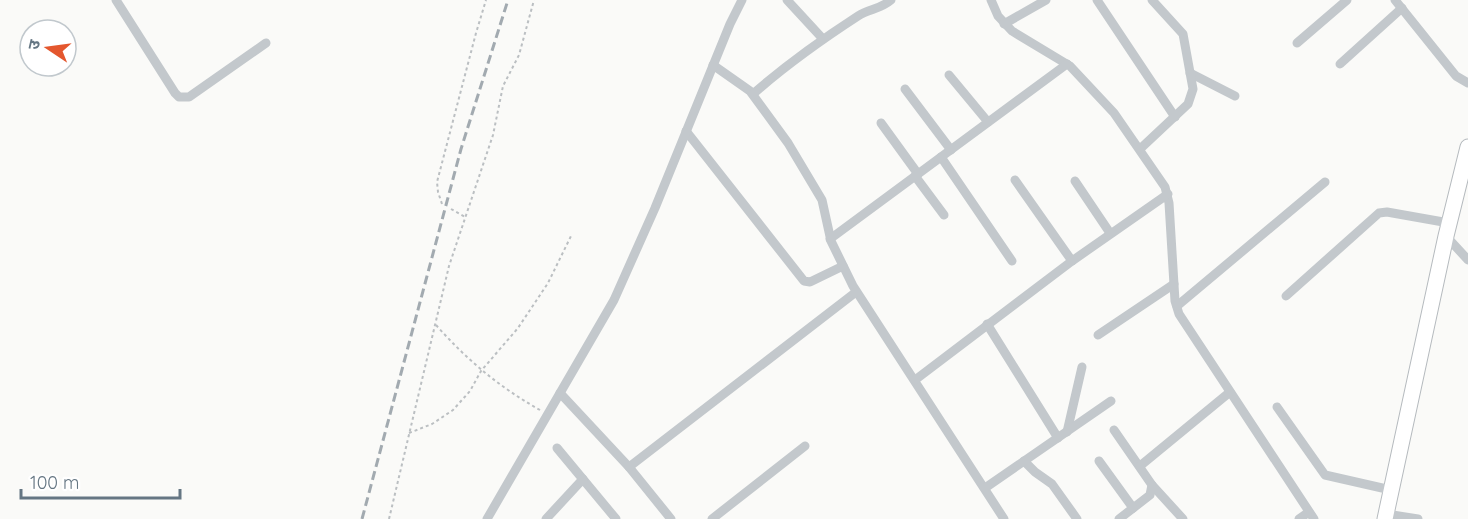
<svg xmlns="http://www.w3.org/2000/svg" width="1468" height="519" font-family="Quicksand,'Noto Sans Devanagari',sans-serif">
	<rect width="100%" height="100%" fill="#fafaf8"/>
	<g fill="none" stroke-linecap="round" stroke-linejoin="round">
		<g stroke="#b5babe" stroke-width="17">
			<path id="primary" d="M1385,519L1446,236L1468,147"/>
		</g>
		<g stroke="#bbbfc2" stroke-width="2" stroke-dasharray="3 3" stroke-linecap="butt">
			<path d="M442,204L438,192L437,182L476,33L486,0"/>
			<path d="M451,209L465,217"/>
			<path d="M436,325C467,360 499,387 540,410"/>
			<path d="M409,433L432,424L453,410L470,391L481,371L518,328L548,283L572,234"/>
			<path d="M389,519L449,266L493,135L503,86L519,55L534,0"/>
		</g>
		<g stroke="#c3c8cc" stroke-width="9">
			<path d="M116,0L175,93L179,97H189L266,43"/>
			<path d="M787,0L823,39"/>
			<path d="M991,0L998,16L1012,31L1070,66L1114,113L1165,187L1169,203L1175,301L1179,314L1314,519"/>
			<path d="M1097,0L1175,117"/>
			<path d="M1395,0L1456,76L1468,83"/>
			<path d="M1004,24L1046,0"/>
			<path d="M1297,43L1347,0"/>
			<path d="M1340,64L1402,8"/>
			<path d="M713,65L750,91L788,143L822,200L831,241L853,286L1004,519"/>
			<path d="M1190,73L1235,96"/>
			<path d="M949,75L988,122"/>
			<path d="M905,89L951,150"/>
			<path d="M753,94C786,65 821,40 858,16C869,9 881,9 891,0"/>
			<path d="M881,123L918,174"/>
			<path d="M686,131L804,281L810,282L843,266"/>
			<path d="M1140,149L1188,104L1193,89L1183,34L1152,0"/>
			<path d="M941,157L1012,261"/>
			<path d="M915,176L944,215"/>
			<path d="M1015,180L1072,261"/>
			<path d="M1075,181L1110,233"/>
			<path d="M1446,236L1468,260"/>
			<path d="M830,239L1067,64"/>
			<path d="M1286,296L1379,213L1387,212L1449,223"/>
			<path d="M1177,306L1325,182"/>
			<path d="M987,324L1058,438"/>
			<path d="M1098,335L1174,284"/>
			<path d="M915,380L1072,261L1168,194"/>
			<path d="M560,393L629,467L671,519"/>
			<path d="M1277,407L1325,475L1391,490"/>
			<path d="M1114,430L1152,485L1150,495L1119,519"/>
			<path d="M1067,432L1082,367"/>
			<path d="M557,448L616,519"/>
			<path d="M1024,461L1035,472L1052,484L1077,519"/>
			<path d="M1099,461L1133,508"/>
			<path d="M1140,466L1230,392"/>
			<path d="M629,467L856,292"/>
			<path d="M1152,485L1183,519"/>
			<path d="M985,488L1111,401"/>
			<path d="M1386,514L1418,519"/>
			<path d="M487,519L614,300L655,208L730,24L742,0"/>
			<path d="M546,519L583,479"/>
			<path d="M712,519L805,446"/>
			<path d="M1299,519L1309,512"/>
		</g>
		<use href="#primary" stroke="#fff" stroke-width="15"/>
		<path stroke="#a2aab0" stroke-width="3" stroke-dasharray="9 4.5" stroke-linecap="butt" d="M362,519L461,149L508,0"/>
	</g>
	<g transform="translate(48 48) rotate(283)"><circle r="28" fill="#ffffff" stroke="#c1c8cd" stroke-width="1.5"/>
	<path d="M0-4.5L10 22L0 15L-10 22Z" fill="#e4572e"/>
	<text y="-9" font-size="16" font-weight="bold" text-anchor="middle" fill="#657683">उ</text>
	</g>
	<path d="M21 489v9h159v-9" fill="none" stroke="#657683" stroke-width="3"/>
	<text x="30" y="489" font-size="18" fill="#657683" stroke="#ffffff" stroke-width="4.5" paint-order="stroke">100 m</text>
</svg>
